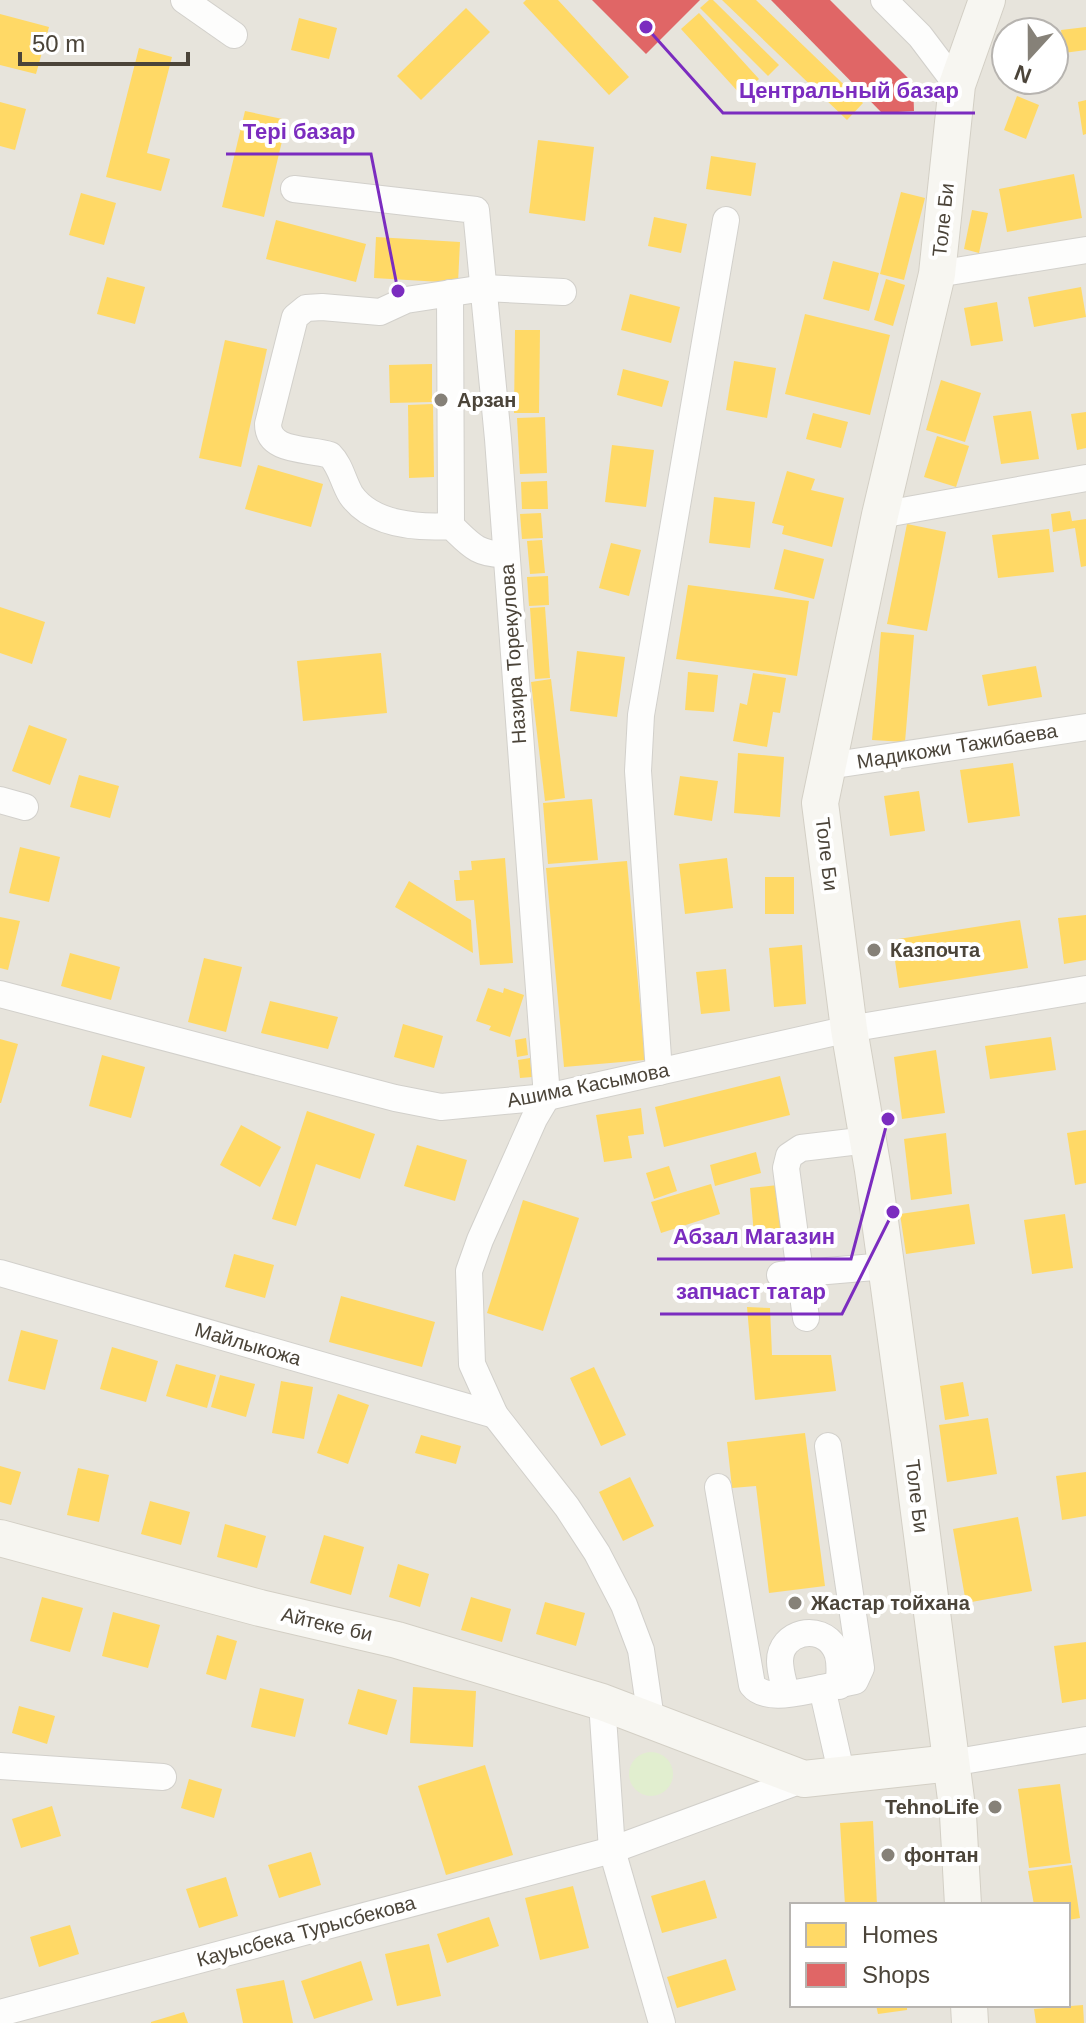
<svg xmlns="http://www.w3.org/2000/svg" width="1086" height="2023" font-family="Arial,sans-serif">
	<rect width="100%" height="100%" fill="#f4f2ee"/>
	<path fill="#e7e4dc" fill-rule="evenodd" d="M0,0H1086V2023H0ZM1006,32H1054V80H1006ZM792,1905H1068V2005H792Z"/>
	<circle fill="#e1eecf" cx="651" cy="1774" r="22"/>
	<g fill="#ffd966">
		<path d="M526,0H558L629,77L609,95L523,3Z"/>
		<path d="M709,0H713L779,65L768,76L700,8Z"/>
		<path d="M722,0H756L863,103L847,120Z"/>
		<path d="M466,8L490,32L421,100L397,76Z"/>
		<path d="M699,13L759,79L741,95L681,29Z"/>
		<path d="M0,14L49,27L36,74L0,65Z"/>
		<path d="M299,18L337,28L329,59L291,50Z"/>
		<path d="M1086,27V50L1064,53L1061,30Z"/>
		<path d="M139,48L172,57L147,153L170,159L161,191L106,177Z"/>
		<path d="M1017,96L1039,105L1026,139L1004,130Z"/>
		<path d="M1086,100V134L1083,135L1078,102Z"/>
		<path d="M0,102L26,109L15,150L0,146Z"/>
		<path d="M245,111L287,120L264,217L222,207Z"/>
		<path d="M538,140L594,147L585,221L529,213Z"/>
		<path d="M711,156L756,163L751,196L706,189Z"/>
		<path d="M1074,174L1082,218L1007,232L999,189Z"/>
		<path d="M901,192L925,198L904,280L880,274Z"/>
		<path d="M81,193L116,203L104,245L69,235Z"/>
		<path d="M972,210L988,213L979,253L964,249Z"/>
		<path d="M654,217L687,224L681,253L648,246Z"/>
		<path d="M276,220L366,244L356,282L266,259Z"/>
		<path d="M376,237L460,242L458,283L374,278Z"/>
		<path d="M833,261L879,273L869,311L823,299Z"/>
		<path d="M107,277L145,287L135,324L97,314Z"/>
		<path d="M886,279L905,285L893,326L874,320Z"/>
		<path d="M1081,287L1086,317L1034,327L1028,297Z"/>
		<path d="M630,294L680,307L671,343L621,330Z"/>
		<path d="M997,302L1003,341L971,346L964,308Z"/>
		<path d="M805,314L890,335L870,415L785,394Z"/>
		<path d="M515,330H540L539,413H514Z"/>
		<path d="M225,340L267,349L241,467L199,458Z"/>
		<path d="M734,361L776,368L767,418L726,410Z"/>
		<path d="M432,364V402L390,403L389,365Z"/>
		<path d="M623,369L669,381L662,407L617,395Z"/>
		<path d="M941,380L981,393L965,442L926,430Z"/>
		<path d="M433,404L434,477L409,478L408,405Z"/>
		<path d="M1031,411L1039,459L1001,464L993,416Z"/>
		<path d="M1086,412V448L1077,450L1071,414Z"/>
		<path d="M813,413L848,422L841,448L806,439Z"/>
		<path d="M545,417L547,473L520,474L517,418Z"/>
		<path d="M937,436L969,446L956,487L924,477Z"/>
		<path d="M612,445L654,450L646,507L605,502Z"/>
		<path d="M258,465L323,484L311,527L245,509Z"/>
		<path d="M787,471L815,479L811,490L844,498L832,547L782,534L784,526L772,523Z"/>
		<path d="M547,481L548,509H522L521,482Z"/>
		<path d="M714,497L755,502L750,548L709,543Z"/>
		<path d="M1070,511L1072,521L1086,519V566L1081,567L1075,528L1053,532L1051,514Z"/>
		<path d="M541,513L543,538L522,539L520,514Z"/>
		<path d="M907,524L946,532L927,631L887,624Z"/>
		<path d="M1049,529L1054,572L998,578L992,535Z"/>
		<path d="M542,540L545,573L530,574L527,541Z"/>
		<path d="M611,543L641,550L629,596L599,588Z"/>
		<path d="M784,549L824,559L814,599L774,589Z"/>
		<path d="M548,576L549,605L529,606L527,577Z"/>
		<path d="M688,585L809,601L797,676L676,659Z"/>
		<path d="M0,607L45,622L32,664L0,653Z"/>
		<path d="M545,607L550,678L535,679L530,608Z"/>
		<path d="M881,632L914,635L905,742L872,740Z"/>
		<path d="M577,651L625,657L617,717L570,711Z"/>
		<path d="M381,653L387,713L303,721L297,661Z"/>
		<path d="M1036,666L1042,697L988,706L982,675Z"/>
		<path d="M688,672L718,675L714,712L685,710Z"/>
		<path d="M753,673L786,678L780,713L773,712L767,747L733,741L740,703L747,705Z"/>
		<path d="M551,679L565,798L545,801L531,682Z"/>
		<path d="M29,725L67,739L50,785L12,771Z"/>
		<path d="M738,753L784,757L780,817L734,813Z"/>
		<path d="M1013,763L1020,816L968,823L960,770Z"/>
		<path d="M79,775L119,786L110,818L70,807Z"/>
		<path d="M680,776L718,781L712,821L674,815Z"/>
		<path d="M919,791L925,831L890,836L884,796Z"/>
		<path d="M592,799L598,860L548,864L543,803Z"/>
		<path d="M20,847L60,857L49,902L9,893Z"/>
		<path d="M505,858L513,963L480,965L474,900L456,901L454,880H460L459,871L472,870L471,861Z"/>
		<path d="M727,858L733,908L685,914L679,864Z"/>
		<path d="M627,861L645,1060L564,1067L546,868Z"/>
		<rect x="765" y="877" width="29" height="37"/>
		<path d="M409,881L471,920L473,953L395,907Z"/>
		<path d="M1086,915V960L1064,964L1058,918Z"/>
		<path d="M0,917L20,921L8,970L0,968Z"/>
		<path d="M1020,920L1028,968L899,988L892,940Z"/>
		<path d="M802,945L806,1004L774,1007L769,948Z"/>
		<path d="M70,953L120,967L111,1000L61,986Z"/>
		<path d="M204,958L242,967L226,1032L188,1022Z"/>
		<path d="M726,969L730,1011L701,1014L696,972Z"/>
		<path d="M488,988L503,993L504,988L524,995L510,1037L489,1030L491,1026L476,1021Z"/>
		<path d="M270,1001L338,1017L328,1049L261,1033Z"/>
		<path d="M403,1024L443,1036L434,1068L394,1057Z"/>
		<path d="M1051,1037L1056,1070L990,1079L985,1046Z"/>
		<path d="M526,1038L528,1055L517,1057L515,1040Z"/>
		<path d="M0,1039L18,1044L1,1103H0Z"/>
		<path d="M936,1050L945,1113L902,1119L894,1057Z"/>
		<path d="M102,1055L145,1067L131,1118L89,1106Z"/>
		<path d="M530,1058L532,1077L520,1078L518,1060Z"/>
		<path d="M780,1076L790,1115L664,1147L655,1107Z"/>
		<path d="M641,1108L644,1134L628,1136L632,1158L604,1162L596,1115Z"/>
		<path d="M307,1111L375,1134L360,1179L316,1164L296,1226L272,1219Z"/>
		<path d="M241,1125L281,1147L260,1187L220,1165Z"/>
		<path d="M1086,1130V1183L1075,1185L1067,1133Z"/>
		<path d="M946,1133L952,1194L911,1200L904,1139Z"/>
		<path d="M417,1145L467,1160L455,1201L404,1186Z"/>
		<path d="M756,1152L761,1173L715,1186L710,1165Z"/>
		<path d="M669,1166L677,1191L654,1199L646,1173Z"/>
		<path d="M711,1184L720,1214L661,1233L651,1202Z"/>
		<path d="M778,1185L783,1230L754,1235L750,1188Z"/>
		<path d="M523,1200L579,1218L543,1331L487,1313Z"/>
		<path d="M969,1204L975,1244L906,1254L900,1214Z"/>
		<path d="M1065,1214L1073,1268L1032,1274L1024,1220Z"/>
		<path d="M234,1254L274,1265L265,1298L225,1287Z"/>
		<path d="M341,1296L435,1322L422,1367L329,1342Z"/>
		<path d="M747,1307L770,1308L772,1355H831L836,1391L755,1400Z"/>
		<path d="M21,1330L58,1340L45,1390L8,1381Z"/>
		<path d="M112,1347L158,1361L146,1402L100,1389Z"/>
		<path d="M176,1364L216,1375L207,1408L166,1396Z"/>
		<path d="M594,1367L626,1435L601,1446L570,1378Z"/>
		<path d="M220,1375L255,1384L246,1417L211,1407Z"/>
		<path d="M281,1381L313,1387L304,1439L272,1433Z"/>
		<path d="M963,1382L969,1416L945,1420L940,1386Z"/>
		<path d="M338,1394L369,1405L348,1464L317,1453Z"/>
		<path d="M988,1418L997,1474L947,1482L939,1425Z"/>
		<path d="M805,1433L825,1586L769,1593L756,1486L732,1488L727,1442Z"/>
		<path d="M421,1435L461,1446L456,1464L415,1453Z"/>
		<path d="M0,1466L21,1472L11,1505L0,1502Z"/>
		<path d="M78,1468L109,1475L99,1522L67,1515Z"/>
		<path d="M1086,1472V1516L1062,1520L1056,1476Z"/>
		<path d="M630,1477L654,1526L623,1541L599,1492Z"/>
		<path d="M150,1501L190,1512L181,1545L141,1534Z"/>
		<path d="M1018,1517L1032,1591L966,1603L953,1529Z"/>
		<path d="M225,1524L266,1536L257,1568L217,1557Z"/>
		<path d="M324,1535L364,1547L351,1595L310,1583Z"/>
		<path d="M398,1564L429,1574L420,1607L389,1597Z"/>
		<path d="M42,1597L83,1608L70,1652L30,1641Z"/>
		<path d="M471,1597L511,1609L502,1642L461,1630Z"/>
		<path d="M545,1602L585,1613L576,1646L536,1634Z"/>
		<path d="M113,1612L160,1625L148,1668L102,1656Z"/>
		<path d="M217,1635L237,1641L226,1680L206,1674Z"/>
		<path d="M1086,1642V1699L1062,1703L1054,1646Z"/>
		<path d="M413,1687L476,1691L473,1747L410,1743Z"/>
		<path d="M260,1688L304,1699L295,1737L251,1727Z"/>
		<path d="M358,1689L397,1700L387,1735L348,1724Z"/>
		<path d="M19,1706L55,1716L47,1744L12,1733Z"/>
		<path d="M485,1765L513,1855L446,1875L418,1786Z"/>
		<path d="M189,1779L222,1789L214,1818L181,1808Z"/>
		<path d="M1060,1784L1071,1863L1029,1868L1018,1789Z"/>
		<path d="M52,1806L61,1836L21,1848L12,1819Z"/>
		<path d="M873,1821L877,1905H845L840,1823Z"/>
		<path d="M311,1852L321,1885L279,1898L268,1865Z"/>
		<path d="M1072,1865L1080,1918L1068,1920V1905H1034L1028,1871Z"/>
		<path d="M226,1877L238,1916L199,1928L186,1889Z"/>
		<path d="M705,1880L717,1918L662,1933L651,1896Z"/>
		<path d="M573,1886L589,1948L540,1960L525,1898Z"/>
		<path d="M489,1917L499,1946L447,1963L437,1934Z"/>
		<path d="M70,1925L79,1954L39,1967L30,1937Z"/>
		<path d="M429,1944L441,1996L397,2006L385,1954Z"/>
		<path d="M726,1959L736,1990L677,2008L667,1977Z"/>
		<path d="M361,1961L373,2000L314,2019L301,1981Z"/>
		<path d="M284,1980L293,2023H243L236,1989Z"/>
		<path d="M876,2005H907V2010L878,2014Z"/>
		<path d="M1083,2005L1084,2023H1036L1034,2009Z"/>
		<path d="M184,2012L188,2023H151V2022Z"/>
	</g>
	<g fill="#e06666">
		<path d="M592,0H700L646,54Z"/>
		<path d="M771,0H830L913,83L914,111L882,113Z"/>
	</g>
	<g fill="none" stroke-linecap="round" stroke-linejoin="round">
		<g stroke="#d2d0cb" stroke-width="28">
			<g id="street">
				<path d="M184,0L234,35"/>
				<path d="M884,0L920,36L957,85"/>
				<path d="M294,189L476,210L498,439L547,1097"/>
				<path d="M937,274L1086,250"/>
				<path d="M450,293L451,526"/>
				<path d="M880,515L1086,478"/>
				<path d="M505,554C477,555 470,544 451,526C418,528 372,525 351,495C343,482 341,466 330,455C309,448 268,453 268,424L295,317L306,308L322,307L380,312L406,300L484,288L563,292"/>
				<path d="M828,766L1086,727"/>
				<path d="M0,800L25,807"/>
				<path d="M0,994L395,1098L441,1107L547,1097L849,1029L1086,989"/>
				<path d="M659,1072L638,771L641,715L726,220"/>
				<path d="M547,1097L534,1119L480,1240L469,1271L472,1364L495,1415L567,1507L597,1553L624,1605L641,1650L651,1719"/>
				<path d="M0,1273L495,1415"/>
				<path d="M780,1275L886,1266"/>
				<path d="M806,1318L786,1168L789,1156L801,1148L868,1140"/>
				<path d="M718,1487L752,1685C766,1703 803,1691 822,1688L842,1776"/>
				<path d="M822,1688L855,1681L861,1668L828,1446"/>
				<path d="M786,1693C784,1683 780,1672 780,1661C780,1632 820,1622 835,1648C842,1659 839,1674 839,1686"/>
				<path d="M602,1702L612,1850L662,2023"/>
				<path d="M951,1763L1086,1740"/>
				<path d="M0,1766L163,1777"/>
				<path d="M0,2013L612,1850L804,1779"/>
			</g>
		</g>
		<g stroke="#d3cfc5" stroke-width="38">
			<g id="secondary">
				<path d="M0,1538L260,1608L397,1640L602,1702L804,1779L951,1763"/>
				<path d="M963,1905L958,1815L908,1426L873,1170L849,1029L820,803L880,515L937,274L957,85L987,0"/>
				<path d="M969,2005L970,2023"/>
			</g>
		</g>
		<use href="#street" stroke="#fdfdfc" stroke-width="26"/>
		<use href="#secondary" stroke="#f7f6f1" stroke-width="36"/>
	</g>
	<g fill="#868178" stroke="#fff" stroke-width="3">
		<circle cx="441" cy="400" r="8"/>
		<circle cx="874" cy="950" r="8"/>
		<circle cx="795" cy="1603" r="8"/>
		<circle cx="995" cy="1807" r="8"/>
		<circle cx="888" cy="1855" r="8"/>
	</g>
	<g text-anchor="middle" stroke-width="8" stroke-linejoin="round" paint-order="stroke">
		<g font-size="20" fill="#4b4439" stroke="#fff">
			<text transform="translate(943 220) rotate(-84)" y="7">Толе Би</text>
			<text transform="translate(513 654) rotate(-94)" y="7">Назира Торекулова</text>
			<text transform="translate(957 746) rotate(-9)" y="7">Мадикожи Тажибаева</text>
			<text transform="translate(827 854) rotate(83)" y="7">Толе Би</text>
			<text transform="translate(588 1085) rotate(-11)" y="7">Ашима Касымова</text>
			<text transform="translate(248 1344) rotate(16)" y="7">Майлыкожа</text>
			<text transform="translate(917 1496) rotate(83)" y="7">Толе Би</text>
			<text transform="translate(327 1624) rotate(13)" y="7">Айтеке би</text>
			<text transform="translate(306 1931) rotate(-15)" y="7">Кауысбека Турысбекова</text>
		</g>
		<g font-size="20" font-weight="bold" fill="#4b4439" stroke="#fff" text-anchor="start">
			<text x="457" y="407">Арзан</text>
			<text x="890" y="957">Казпочта</text>
			<text x="811" y="1610">Жастар тойхана</text>
			<text x="979" y="1814" text-anchor="end">TehnoLife</text>
			<text x="904" y="1862">фонтан</text>
		</g>
	</g>
	<path fill="none" stroke="#7b2cbf" stroke-width="3" d="M646 27L723 113H975M398 291L371 154H226M888 1119L851 1259H657M893 1212L842 1314H660"/>
	<g fill="#7b2cbf" stroke="#fff" stroke-width="3">
		<circle cx="646" cy="27" r="8"/>
		<circle cx="398" cy="291" r="8"/>
		<circle cx="888" cy="1119" r="8"/>
		<circle cx="893" cy="1212" r="8"/>
	</g>
	<g font-size="22" text-anchor="middle" font-weight="bold" fill="#7b2cbf" stroke="#fff" stroke-width="8" stroke-linejoin="round" paint-order="stroke">
		<text x="849" y="98">Центральный базар</text>
		<text x="299" y="139">Тері базар</text>
		<text x="754" y="1244">Абзал Магазин</text>
		<text x="751" y="1299">запчаст татар</text>
	</g>
	<rect x="790" y="1903" width="280" height="104" fill="#ffffff" stroke="#b7b4b0" stroke-width="2"/>
	<rect x="806" y="1923" width="40" height="24" fill="#ffd966" stroke="#b7b4b0" stroke-width="2"/>
	<text x="862" y="1943" font-size="24" fill="#4b4439">Homes</text>
	<rect x="806" y="1963" width="40" height="24" fill="#e06666" stroke="#b7b4b0" stroke-width="2"/>
	<text x="862" y="1983" font-size="24" fill="#4b4439">Shops</text>
	<g transform="translate(1030 56) rotate(201)"><circle r="38" fill="#ffffff" stroke="#b7b4b0" stroke-width="2"/>
	<path d="M0-6L14 30L0 20L-14 30Z" fill="#868178"/>
	<text y="-12" font-size="22" font-weight="bold" text-anchor="middle" fill="#4b4439">N</text>
	</g>
	<path d="M20 52v12h168v-12" fill="none" stroke="#4b4439" stroke-width="4"/>
	<text x="32" y="52" font-size="24" fill="#4b4439" stroke="#ffffff" stroke-width="6" paint-order="stroke">50 m</text>
</svg>
